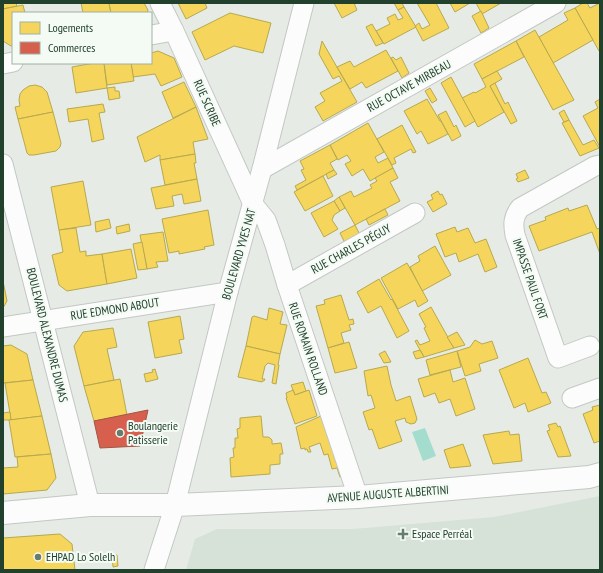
<svg xmlns="http://www.w3.org/2000/svg" width="603" height="573" font-family="'PT Sans Narrow',sans-serif">
	<rect width="100%" height="100%" fill="#e6ebe6"/>
	<path fill="#d6e1d8" d="M600,496V570H186L195,539L217,529H353L494,517Z"/>
	<path fill="#a4dcce" d="M425,428L436,456L423,461L412,432Z"/>
	<g fill="#f6d55c" stroke="#b6a94e">
		<path d="M3,3H16L17,6L3,9Z"/>
		<path d="M81,3H109L111,13H83Z"/>
		<path d="M109,3H144L148,10L147,13H111Z"/>
		<path d="M178,3H205L207,8L186,19Z"/>
		<path d="M334,3H354L357,10L342,18Z"/>
		<path d="M394,3H402L404,7L398,10Z"/>
		<path d="M417,3H436L449,28L423,41L415,26L419,23L422,29L430,25Z"/>
		<path d="M450,3H470L455,12Z"/>
		<path d="M476,3H501L482,14Z"/>
		<path d="M583,3H587L590,8L600,3V50L599,51L575,8Z"/>
		<path d="M23,5L25,13H13V46H11L3,41V9Z"/>
		<path d="M404,7L416,27L384,44L376,31L390,24L387,18L395,14L398,20L403,18L398,10Z"/>
		<path d="M575,8L593,40L553,63L539,37L568,20L564,13Z"/>
		<path d="M481,11L489,28L481,33L472,16Z"/>
		<path d="M230,13L271,23L263,53L234,46L205,60L192,32Z"/>
		<path d="M372,24L383,43L376,46L366,27Z"/>
		<path d="M535,30L574,100L553,110L516,41Z"/>
		<path d="M322,41L357,102L323,121L315,107L325,101L320,93L342,81L339,76L333,79L319,54Z"/>
		<path d="M516,41L524,57L482,79L474,64Z"/>
		<path d="M386,50L398,71L366,88L362,82L350,89L337,67L350,61L354,67Z"/>
		<path d="M158,51L174,58L182,77L161,86L155,74L133,77L131,63H151V53Z"/>
		<path d="M393,57L396,60L401,57L409,73L402,78L391,58Z"/>
		<path d="M94,63H104L107,88L76,93L72,67Z"/>
		<path d="M104,63H131L134,81L107,85Z"/>
		<path d="M497,71L502,79L490,86L504,112L478,127L462,98L474,92L475,93L486,87L482,79Z"/>
		<path d="M451,77L475,121L465,127L441,83Z"/>
		<path d="M184,82L196,107L173,118L162,92Z"/>
		<path d="M495,83L505,104L508,102L517,121L511,124L490,86Z"/>
		<path d="M35,85L42,87L47,92L53,112L18,119L15,107L20,106L19,100L20,94L23,90L29,86Z"/>
		<path d="M115,87V91H119L120,98L109,100L107,88Z"/>
		<path d="M430,88L437,100L432,103L425,91Z"/>
		<path d="M427,99L440,121H441L448,134L428,144L421,131L417,134L404,111Z"/>
		<path d="M600,99V147L583,116L598,108L595,102Z"/>
		<path d="M103,104L105,112L99,113L104,139L92,142L88,119L69,122L67,109Z"/>
		<path d="M196,107L208,139L193,142L195,154L160,160V155L145,162L137,137Z"/>
		<path d="M564,110L569,120L564,122L559,113Z"/>
		<path d="M446,111L454,127L456,125L461,136L452,141L438,115Z"/>
		<path d="M53,112L61,143L60,147L56,151L34,155H29L27,153L18,119Z"/>
		<path d="M569,120L583,145L594,140L599,148L580,156L562,123Z"/>
		<path d="M368,123L384,152L375,157L378,163L388,158L393,168L370,181L363,169L352,176L345,164L351,161L347,155L338,160L330,145Z"/>
		<path d="M402,125L416,152L413,153L411,149L394,158L396,163L392,165L377,139Z"/>
		<path d="M330,145L337,159L330,163L334,170L297,190L295,186L306,180L301,170L304,169L300,161Z"/>
		<path d="M195,154L196,163H194L197,179L165,185L160,160Z"/>
		<path d="M393,168L398,178L390,182L400,201L355,225L339,197L351,191L354,197L372,188L370,185L377,181L375,178Z"/>
		<path d="M334,170L337,174L328,179L326,174Z"/>
		<path d="M525,170L529,178L518,182L516,179L518,178L516,174Z"/>
		<path d="M323,176L333,196L305,211L294,192Z"/>
		<path d="M197,179L201,201L184,204L182,194L172,196L174,206L156,209L151,188Z"/>
		<path d="M83,181L91,225L59,230L51,187Z"/>
		<path d="M438,191L440,195L442,194L447,204L433,212L427,202L433,199L431,195Z"/>
		<path d="M339,197L345,208L340,211L334,201Z"/>
		<path d="M334,201L340,211L334,215L332,220L338,229L324,237L311,213Z"/>
		<path d="M587,205L597,229L600,228V254L592,232L539,251L529,226L546,220L545,217L568,208L569,211Z"/>
		<path d="M385,209L388,215L369,225L366,219Z"/>
		<path d="M208,210L214,245L204,247L205,249L179,254V251L169,253L162,219Z"/>
		<path d="M109,219L111,228L96,232L95,222Z"/>
		<path d="M129,224L130,231L117,234L116,227Z"/>
		<path d="M355,225L362,239L347,247L340,233Z"/>
		<path d="M455,227L457,232L468,228L475,243L486,239L497,267L485,272L478,254L459,262L456,253L445,257L436,234Z"/>
		<path d="M76,228L80,252L86,251V256L102,254L107,284L67,291L59,285L52,255L63,252L59,230Z"/>
		<path d="M163,232L168,261L156,262L158,267L147,269L140,235Z"/>
		<path d="M142,242L147,269L138,270L133,244Z"/>
		<path d="M435,246L451,275L422,291L410,267L420,261L418,256Z"/>
		<path d="M131,249L137,278L107,284L102,254Z"/>
		<path d="M407,263L428,301L418,307L415,300L398,309L381,278Z"/>
		<path d="M379,279L391,300L392,299L409,331L397,338L381,306L368,313L357,292Z"/>
		<path d="M3,281L7,301L3,308Z"/>
		<path d="M341,295L349,320L353,319L354,324L349,325L351,330L341,333L344,343L328,348L316,306L325,304L324,300Z"/>
		<path d="M431,307L454,348L424,357L415,341L417,340L420,345L430,341L424,328L426,327L419,314Z"/>
		<path d="M269,308L283,312L280,324L287,325L280,354L246,346L252,317L254,316L267,320Z"/>
		<path d="M180,316L184,339L179,340L182,353L155,358L148,322Z"/>
		<path d="M113,328L117,347L107,349L114,380L84,386L74,346L83,332Z"/>
		<path d="M457,332L465,345L454,348L447,337Z"/>
		<path d="M475,340L482,344L492,341L498,358L479,364L481,371L465,376L457,351L470,347Z"/>
		<path d="M349,342L357,368L335,373L328,348Z"/>
		<path d="M11,345L27,354L33,380L3,383V346Z"/>
		<path d="M246,346L280,354L278,365H279L276,384L272,383L275,365L268,363L265,366L262,379H265L264,381H262V382L238,377Z"/>
		<path d="M420,350L424,357L416,359L413,352Z"/>
		<path d="M385,351L391,362L384,363L379,354Z"/>
		<path d="M457,351L461,367L430,375L426,360Z"/>
		<path d="M528,358L542,393L546,392L551,403L528,412L525,403L514,408L499,370Z"/>
		<path d="M387,366L391,385L396,401L410,396L417,419L415,423L411,424L406,422L405,418L395,421L402,441L379,449L372,429L369,430L363,412L375,408L371,395L368,396L364,371Z"/>
		<path d="M155,369L158,379L146,382L144,374L153,372L152,370Z"/>
		<path d="M450,370L453,382L465,378L475,409L456,416L450,399L439,403L435,393L424,397L418,379Z"/>
		<path d="M120,379L127,415L94,421L84,386Z"/>
		<path d="M33,380L42,416L11,420L5,383Z"/>
		<path d="M303,382L306,391L295,395L291,385Z"/>
		<path d="M293,390L295,395L309,390L317,416L295,424L286,398H287L286,393Z"/>
		<path d="M600,405V441L594,443L583,414L593,410L592,407Z"/>
		<path d="M10,412L11,420H3V413Z"/>
		<path d="M42,416L51,454L15,457L9,420Z"/>
		<path d="M261,416L263,437H268L270,438L272,440V444L281,443L283,454H280V464L270,465V474L231,477L230,458L234,457L233,448H235V438H238L237,429L240,428V418Z"/>
		<path d="M321,416L323,423L342,477H340L337,468L332,469L328,454L324,455L320,443L309,447L311,452H308L307,449L305,450V448L301,449L296,427Z"/>
		<path d="M556,423L558,427L560,426L571,456L558,457L547,431L550,430L548,425Z"/>
		<path d="M509,431L510,435L519,434L522,461L493,464L483,435Z"/>
		<path d="M463,444L471,466L450,468L444,450Z"/>
		<path d="M51,454L56,478L47,490L3,494V468L18,467L17,457Z"/>
		<path d="M60,534L72,544L75,570H3V538Z"/>
		<path d="M112,555H117L118,566L113,567Z"/>
	</g>
	<path fill="#d6604d" stroke="#a05743" d="M148,410L140,446L100,448L94,421Z"/>
	<g fill="none" stroke-linecap="round" stroke-linejoin="round">
		<g stroke="#c3c8c4" stroke-width="21">
			<g id="minor">
				<path d="M160,3L174,31L253,204L266,220L275,245L287,285L358,497"/>
				<path d="M151,35L174,31"/>
				<path d="M3,64L13,62"/>
				<path d="M3,164L90,505"/>
				<path d="M262,169L556,3"/>
				<path d="M287,285L415,213"/>
				<path d="M3,327L228,292"/>
				<path d="M590,346L558,358L515,235C513,224 513,217 520,208L595,166L600,165"/>
				<path d="M572,398L600,388"/>
				<path d="M154,570L175,505L228,292L262,169L304,3"/>
			</g>
		</g>
		<g stroke="#c3c8c4" stroke-width="24">
			<path id="tertiary" d="M3,513L90,505H175L358,497L589,477L600,474"/>
		</g>
		<use href="#minor" stroke="#fbfcfb" stroke-width="19"/>
		<use href="#tertiary" stroke="#fbfcfb" stroke-width="22"/>
	</g>
	<g fill="#667c6d" stroke="#f4faf4" stroke-width="1.5">
		<circle cx="120" cy="433" r="4"/>
		<path d="M401 528h4v4h4v4h-4v4h-4v-4h-4v-4h4z"/>
		<circle cx="38" cy="557" r="4"/>
	</g>
	<g text-anchor="middle" stroke-width="4" stroke-linejoin="round" paint-order="stroke">
		<g font-size="12" fill="#21412c" stroke="#f4faf4">
			<text transform="translate(409 86) rotate(-29)" y="4">RUE OCTAVE MIRBEAU</text>
			<text transform="translate(207 103) rotate(66)" y="4">RUE SCRIBE</text>
			<text transform="translate(351 249) rotate(-29)" y="4">RUE CHARLES PÉGUY</text>
			<text transform="translate(239 254) rotate(-74)" y="4">BOULEVARD YVES NAT</text>
			<text transform="translate(530 279) rotate(71)" y="4">IMPASSE PAUL FORT</text>
			<text transform="translate(115 309) rotate(-9)" y="4">RUE EDMOND ABOUT</text>
			<text transform="translate(47 335) rotate(76)" y="4">BOULEVARD ALEXANDRE DUMAS</text>
			<text transform="translate(308 349) rotate(71)" y="4">RUE ROMAIN ROLLAND</text>
			<text transform="translate(388 494) rotate(-4)" y="4">AVENUE AUGUSTE ALBERTINI</text>
		</g>
		<g font-size="12" fill="#21412c" stroke="#f4faf4" text-anchor="start">
			<text x="128" y="430">Boulangerie<tspan x="128" dy="14">Patisserie</tspan></text>
			<text x="412" y="538">Espace Perréal</text>
			<text x="46" y="561">EHPAD Lo Solelh</text>
		</g>
	</g>
	<rect width="603" height="573" fill="none" stroke="#21412c" stroke-width="8"/>
	<rect x="12" y="12" width="140" height="52" fill="#f4faf4" stroke="#a0b0a4"/>
	<rect x="20" y="22" width="20" height="12" fill="#f6d55c" stroke="#a0b0a4"/>
	<text x="48" y="32" font-size="12" fill="#21412c">Logements</text>
	<rect x="20" y="42" width="20" height="12" fill="#d6604d" stroke="#a0b0a4"/>
	<text x="48" y="52" font-size="12" fill="#21412c">Commerces</text>
</svg>
